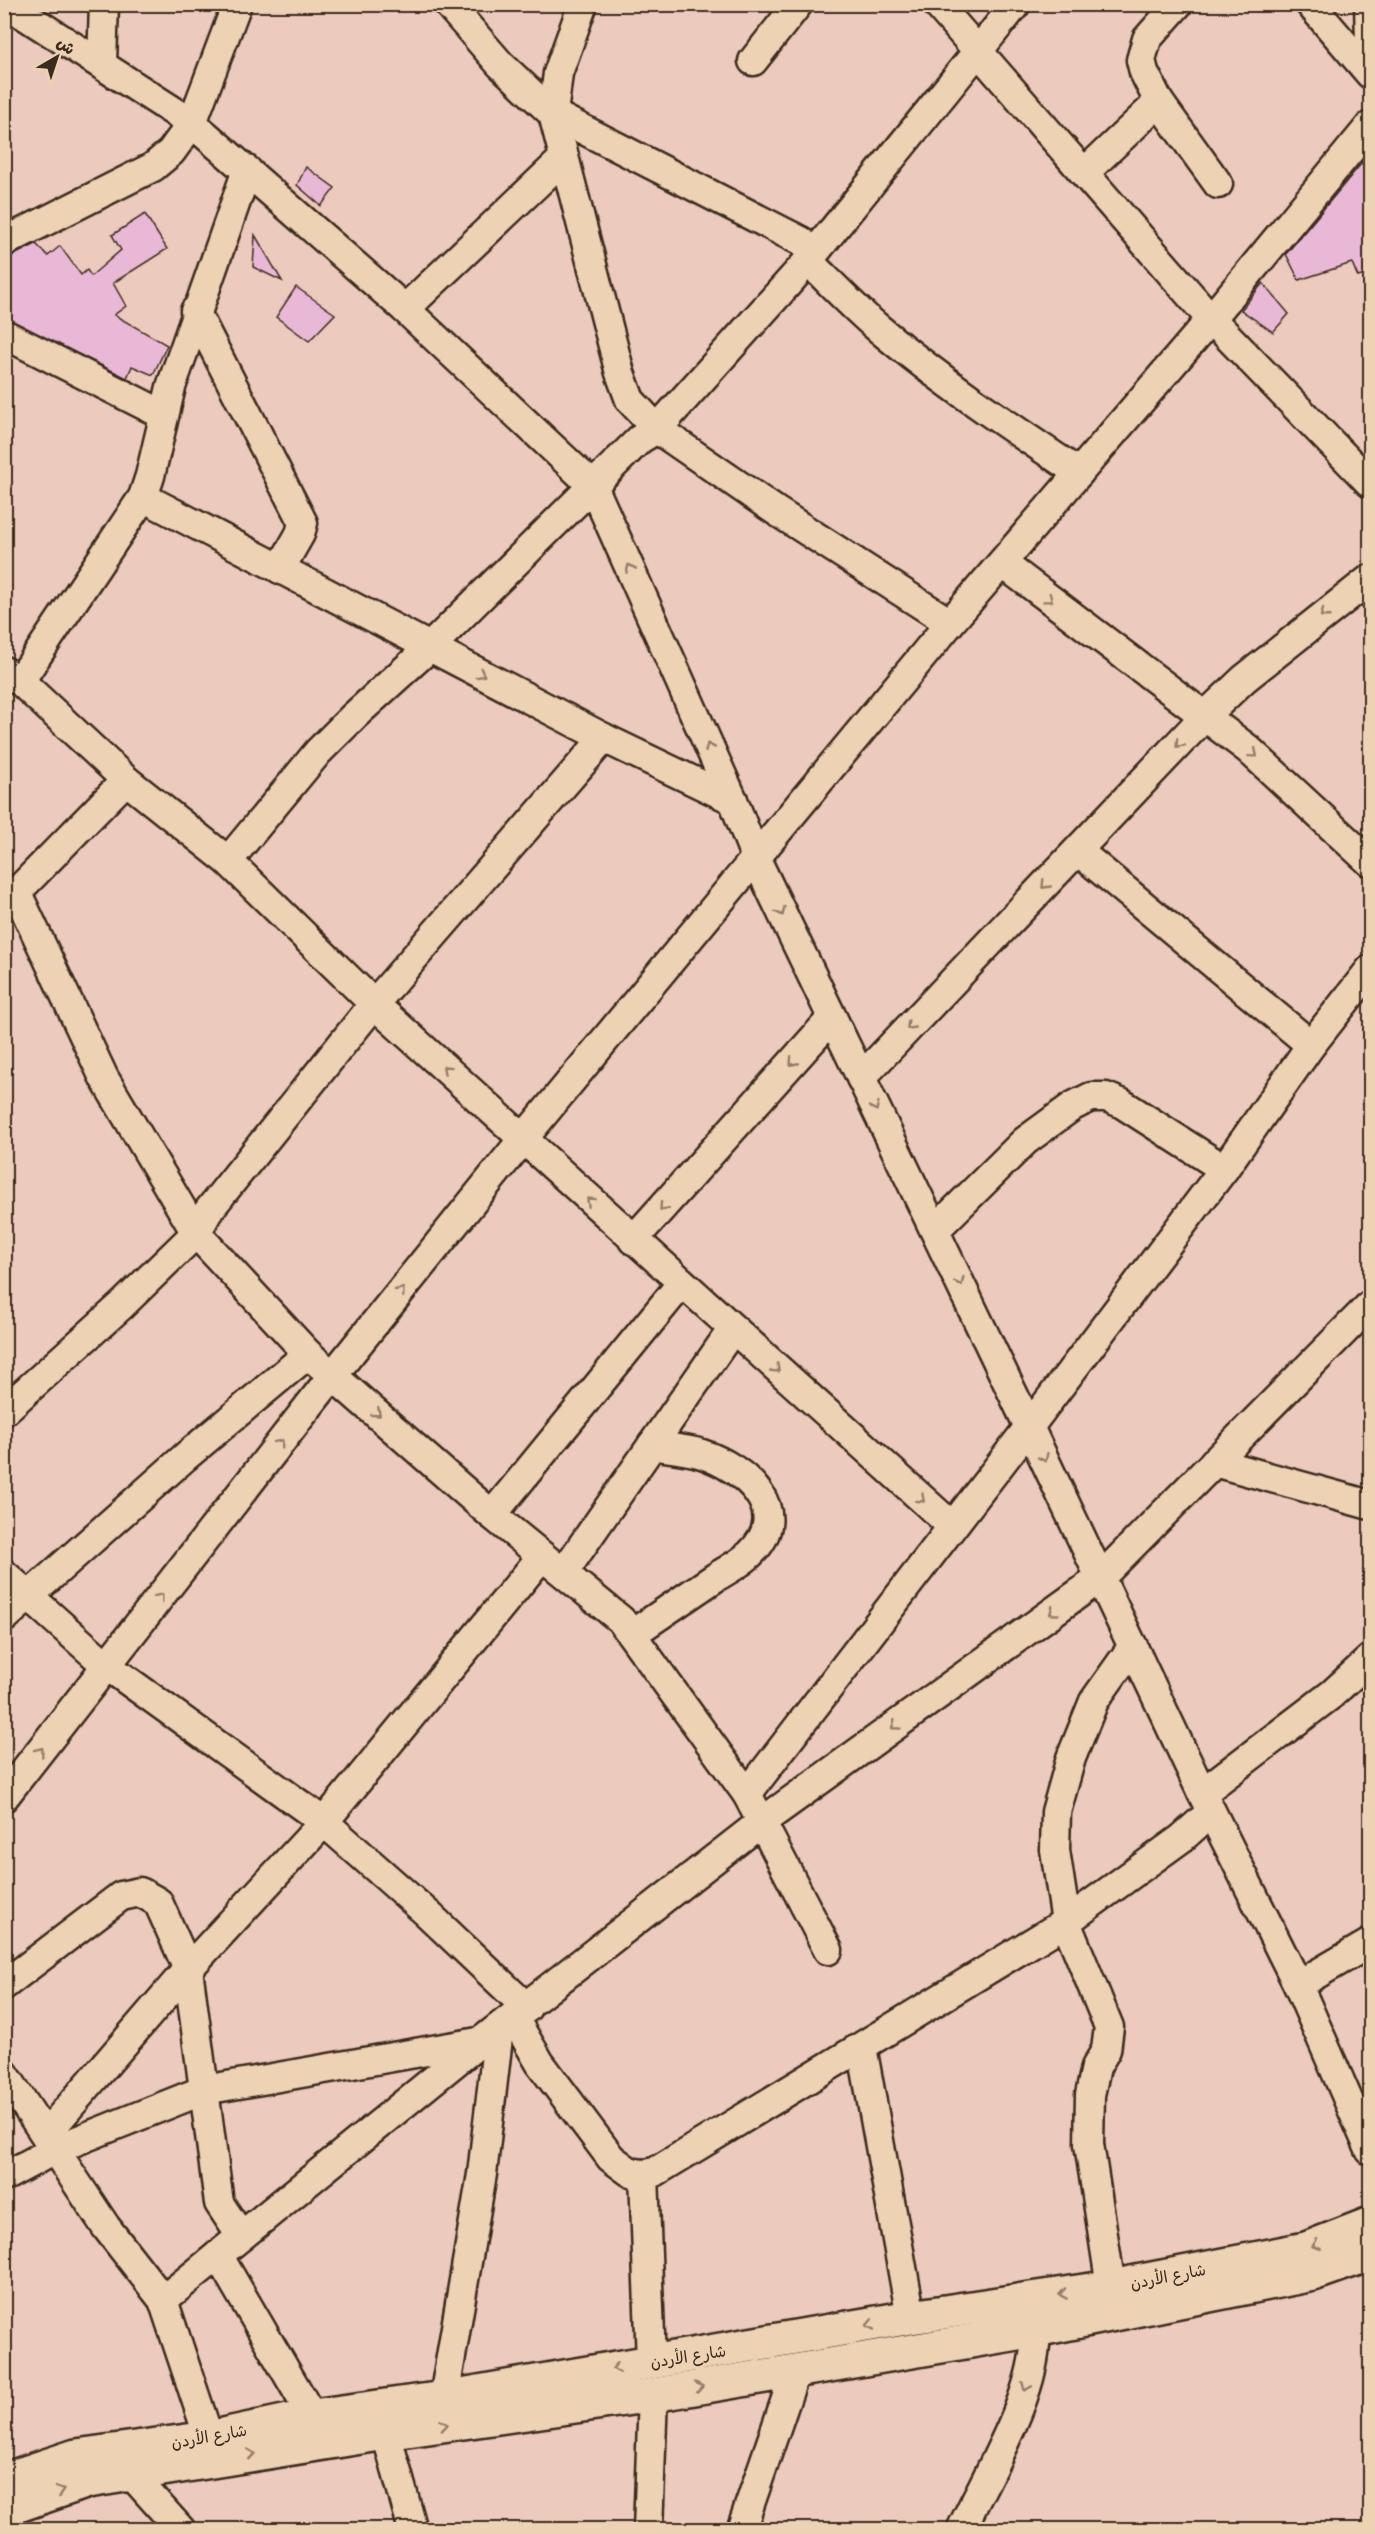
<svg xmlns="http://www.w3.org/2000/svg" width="1375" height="2534" font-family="'Balsamiq Sans','Playpen Sans Arabic',sans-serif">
	<rect width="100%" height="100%" fill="#eccabe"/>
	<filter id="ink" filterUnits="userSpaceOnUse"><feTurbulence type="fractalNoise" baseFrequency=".0167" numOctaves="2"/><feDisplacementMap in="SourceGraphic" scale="12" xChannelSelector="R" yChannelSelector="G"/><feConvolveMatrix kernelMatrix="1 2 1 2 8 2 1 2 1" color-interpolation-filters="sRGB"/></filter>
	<g filter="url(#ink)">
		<g fill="#eab8d7" stroke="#3b2a1e" stroke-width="1.5">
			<path d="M1371,152V273L1358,277L1352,263L1299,280L1286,254Z"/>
			<path d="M306,167L335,188L321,206L297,185Z"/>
			<path d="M145,214L167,249L113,283L126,306L114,315L167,345L153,375L132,366L127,378L4,318V260L36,244L48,256L60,246L81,275L87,270L91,276L121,250L112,235Z"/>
			<path d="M255,235L282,281L253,267Z"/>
			<path d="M1263,283L1289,314L1273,332L1241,310Z"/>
			<path d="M296,287L335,314L309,341L276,317Z"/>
		</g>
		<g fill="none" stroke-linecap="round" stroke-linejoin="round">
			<g stroke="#3b2a1e" stroke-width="33">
				<g id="minor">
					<path d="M7,4L192,123L405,309L593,486L733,800L756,859L1029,1427L1202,1793L1298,1985L1370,2150"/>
					<path d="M448,4L500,64L553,114L801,241"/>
					<path d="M583,4L558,73L553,114L620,373L630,400L657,429L776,511L950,623"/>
					<path d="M937,4L1211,319L1370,483"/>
					<path d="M1178,4L1147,39L1141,60L1144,72L1159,102L1218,184"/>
					<path d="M1310,4L1370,74"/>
					<path d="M1369,4L1370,43"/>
					<path d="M753,61L798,4"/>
					<path d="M102,63L104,4"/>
					<path d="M1084,173L1159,102"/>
					<path d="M4,242L153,167L171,152L192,123L237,4"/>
					<path d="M808,261C831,283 853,307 878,328C941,381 1010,427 1079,473"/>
					<path d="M405,309L564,158"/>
					<path d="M195,311L303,523L300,534L280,569"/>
					<path d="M4,334L164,415"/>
					<path d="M143,497L604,738L733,800"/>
					<path d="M1002,563L1248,749L1370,862"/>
					<path d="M4,671L20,681L126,780L228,861L374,1004L952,1526"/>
					<path d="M20,681L143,497L150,476L171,387L247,170"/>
					<path d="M1078,851L1311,1045"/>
					<path d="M228,861L318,752L354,716L429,648L640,439L657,429L808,261L1016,4"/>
					<path d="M17,893L104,1078L196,1233L308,1354L492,1515L621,1620L747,1794L828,1950"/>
					<path d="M4,905L126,780"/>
					<path d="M861,1078L1205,716L1244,679L1370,579"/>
					<path d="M935,1230L1025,1141L1073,1106L1091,1097H1106L1121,1103L1224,1169"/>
					<path d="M633,1240L832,1018"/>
					<path d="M4,1411L122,1305L196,1233L209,1210L374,1004L604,738"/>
					<path d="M1214,1462L1370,1505"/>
					<path d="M492,1515L681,1284"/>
					<path d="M564,1572L732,1330"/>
					<path d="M4,1574L106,1665L324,1822L428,1914L527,2008"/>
					<path d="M4,1618L185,1457L308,1354"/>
					<path d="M632,1634C660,1615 688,1596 716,1577C727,1570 741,1563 750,1554C795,1511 744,1468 702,1454C686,1449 668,1448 652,1445"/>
					<path d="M1202,1793L1332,1694L1370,1659"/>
					<path d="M747,1794L1029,1427L1224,1169L1311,1045L1370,970"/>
					<path d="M4,1797L333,1375L523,1139L950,623L1211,319L1370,126"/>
					<path d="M4,1985L121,1896L140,1892L158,1902L188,1969L219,2203L241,2236"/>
					<path d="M1298,1985L1370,1943"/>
					<path d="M514,2018L540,2063L611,2158L630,2172L644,2174L655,2172L1066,1922L1182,1838L1211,1812"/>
					<path d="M862,2047L911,2317"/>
					<path d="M4,2073L106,2227L163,2300L209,2438"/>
					<path d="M46,2134L188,1969L324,1822L542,1556"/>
					<path d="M644,2174L651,2362"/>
					<path d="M4,2177L56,2149L204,2090L478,2042"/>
					<path d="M218,2255L312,2416"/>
					<path d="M1111,2287L1089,2144L1090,2095L1096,2067L1106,2050L1109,2027L1066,1922L1055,1850L1056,1812L1071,1758L1094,1701L1133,1646"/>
					<path d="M163,2300L480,2042L763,1821L1100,1578L1370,1305"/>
					<path d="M444,2398L482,2174L499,2029"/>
					<path d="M386,2433L413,2530"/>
					<path d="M131,2474L181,2530"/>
					<path d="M648,2530L653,2395"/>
					<path d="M741,2530L796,2370"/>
					<path d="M961,2530C986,2476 1040,2388 1035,2330"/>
				</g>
			</g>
			<g stroke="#3b2a1e" stroke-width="38">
				<g id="highway">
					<path d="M4,2480L76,2456L209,2438L312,2416L444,2398L911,2317L1111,2287L1306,2249L1370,2224"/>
					<path d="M4,2510L88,2481L386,2433L653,2395L1035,2330L1313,2274L1370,2254"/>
				</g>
			</g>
			<use href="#minor" stroke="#edd2b4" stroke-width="28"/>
			<use href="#highway" stroke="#edd2b4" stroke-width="33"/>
		</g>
		<defs><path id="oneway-chevron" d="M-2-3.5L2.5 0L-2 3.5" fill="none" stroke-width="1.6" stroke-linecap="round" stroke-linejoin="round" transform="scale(1.5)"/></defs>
		<g stroke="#947e69">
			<use href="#oneway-chevron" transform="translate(630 568) rotate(-114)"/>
			<use href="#oneway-chevron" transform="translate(1049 599) rotate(37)"/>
			<use href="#oneway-chevron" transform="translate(1324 614) rotate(142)"/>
			<use href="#oneway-chevron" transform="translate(481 674) rotate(27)"/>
			<use href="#oneway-chevron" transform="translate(1179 744) rotate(133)"/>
			<use href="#oneway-chevron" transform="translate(709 747) rotate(-114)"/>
			<use href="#oneway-chevron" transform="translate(1254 754) rotate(40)"/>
			<use href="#oneway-chevron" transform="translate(1045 885) rotate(134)"/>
			<use href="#oneway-chevron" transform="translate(781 912) rotate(64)"/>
			<use href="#oneway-chevron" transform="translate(910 1026) rotate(134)"/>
			<use href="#oneway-chevron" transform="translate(793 1062) rotate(132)"/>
			<use href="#oneway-chevron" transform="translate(446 1069) rotate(-138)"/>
			<use href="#oneway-chevron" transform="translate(875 1107) rotate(64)"/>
			<use href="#oneway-chevron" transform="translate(590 1201) rotate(-138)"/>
			<use href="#oneway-chevron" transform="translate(663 1207) rotate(132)"/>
			<use href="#oneway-chevron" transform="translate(960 1282) rotate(64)"/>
			<use href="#oneway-chevron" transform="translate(401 1291) rotate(-51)"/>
			<use href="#oneway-chevron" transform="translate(776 1369) rotate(42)"/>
			<use href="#oneway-chevron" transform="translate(377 1413) rotate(41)"/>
			<use href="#oneway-chevron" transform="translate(280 1443) rotate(-52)"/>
			<use href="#oneway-chevron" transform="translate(1044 1458) rotate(65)"/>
			<use href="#oneway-chevron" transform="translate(921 1499) rotate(42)"/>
			<use href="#oneway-chevron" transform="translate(160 1597) rotate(-52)"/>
			<use href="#oneway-chevron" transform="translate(1053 1612) rotate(144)"/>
			<use href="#oneway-chevron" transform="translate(895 1726) rotate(144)"/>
			<use href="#oneway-chevron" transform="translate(40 1751) rotate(-52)"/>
			<use href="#oneway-chevron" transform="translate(1316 2245) rotate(160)"/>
			<use href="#oneway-chevron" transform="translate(1063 2294) rotate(171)"/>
			<use href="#oneway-chevron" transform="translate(870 2325) rotate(169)"/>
			<use href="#oneway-chevron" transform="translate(616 2368) rotate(170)"/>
			<use href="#oneway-chevron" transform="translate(699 2387) rotate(-10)"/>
			<use href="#oneway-chevron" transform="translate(1026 2387) rotate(112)"/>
			<use href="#oneway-chevron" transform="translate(444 2425) rotate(-8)"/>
			<use href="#oneway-chevron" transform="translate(251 2454) rotate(-9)"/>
			<use href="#oneway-chevron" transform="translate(60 2491) rotate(-19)"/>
		</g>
	</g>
	<g text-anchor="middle" stroke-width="6" stroke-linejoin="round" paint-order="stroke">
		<g font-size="16" fill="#3b2a1e" stroke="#edd2b4">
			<text transform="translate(1168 2276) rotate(-11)" y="6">شارع الأردن</text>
			<text transform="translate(688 2356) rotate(-9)" y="6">شارع الأردن</text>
			<text transform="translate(209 2436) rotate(-10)" y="6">شارع الأردن</text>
		</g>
	</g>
	<rect width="1375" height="2534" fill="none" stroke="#edd2b4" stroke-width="24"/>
	<rect x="12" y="12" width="1351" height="2510" fill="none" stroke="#3b2a1e" stroke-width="2" filter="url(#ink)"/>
	<g transform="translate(57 57) rotate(39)" stroke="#edd2b4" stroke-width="4.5" paint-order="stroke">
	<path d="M0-4.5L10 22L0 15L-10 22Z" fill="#3b2a1e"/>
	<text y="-9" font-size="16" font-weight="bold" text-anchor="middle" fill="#3b2a1e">ش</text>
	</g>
</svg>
